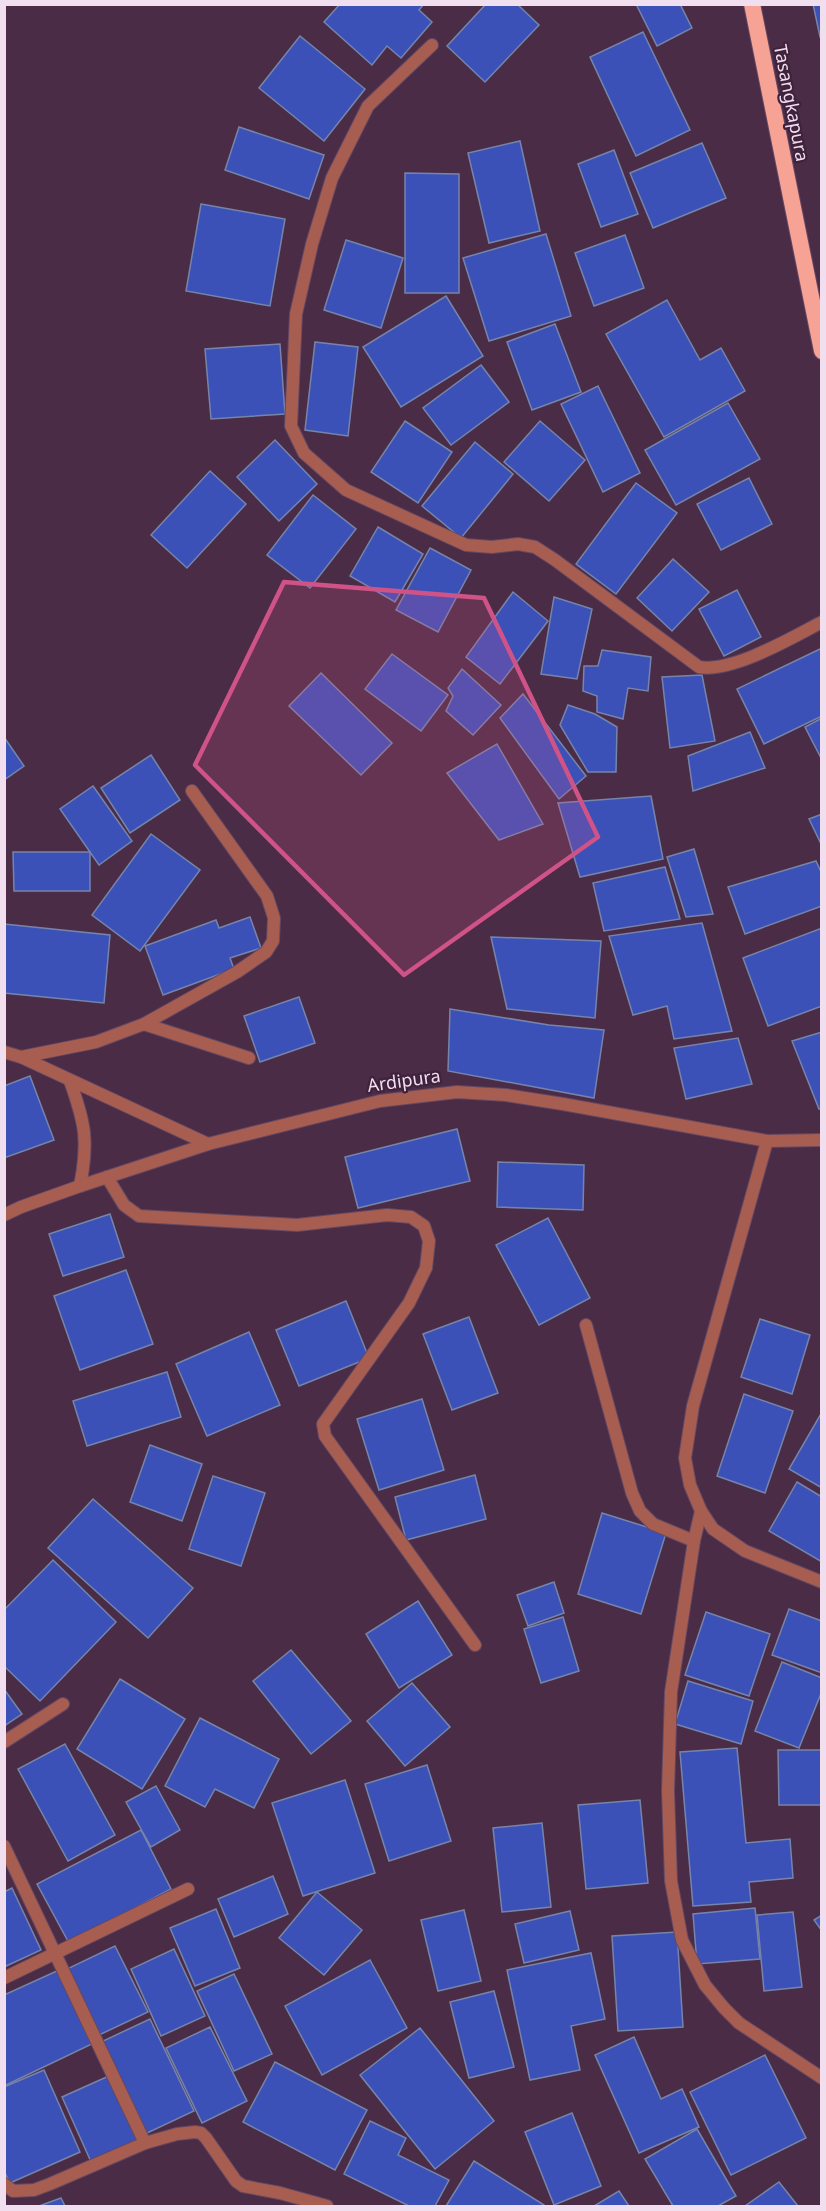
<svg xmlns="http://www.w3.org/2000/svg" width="826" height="2211" font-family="'Noto Sans',sans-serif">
	<rect width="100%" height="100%" fill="#4a2c47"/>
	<g fill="#3b51b7" stroke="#7784aa" stroke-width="1.5">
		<path d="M340,4H424L419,10L432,22L401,58L387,46L372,65L324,22Z"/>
		<path d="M486,4H517L539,25L485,82L447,46Z"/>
		<path d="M636,4H680L692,28L657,46Z"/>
		<path d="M813,4H822V36L820,37Z"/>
		<path d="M643,32L690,130L636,156L590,57Z"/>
		<path d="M300,36L365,89L324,141L259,88Z"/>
		<path d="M239,127L324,155L309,199L225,170Z"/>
		<path d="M520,141L540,231L489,243L468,153Z"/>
		<path d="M702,143L726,198L653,228L630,173Z"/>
		<path d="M614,150L638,214L601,227L578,164Z"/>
		<path d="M405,173L459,174V293H405Z"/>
		<path d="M201,204L285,219L270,306L186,291Z"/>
		<path d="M546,234L571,316L489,341L463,258Z"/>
		<path d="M625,235L644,288L594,306L575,253Z"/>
		<path d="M346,240L403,258L381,328L324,310Z"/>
		<path d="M446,296L483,356L401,407L363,347Z"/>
		<path d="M667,300L700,360L721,348L745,391L664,437L606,334Z"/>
		<path d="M555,324L581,392L532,410L507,342Z"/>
		<path d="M315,342L358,347L348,436L305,430Z"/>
		<path d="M280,344L285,414L211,419L205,349Z"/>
		<path d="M481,365L509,402L451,445L423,408Z"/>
		<path d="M598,386L640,473L603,492L561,404Z"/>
		<path d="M728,403L760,459L676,505L645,450Z"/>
		<path d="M405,421L452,452L418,503L371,472Z"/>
		<path d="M540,421L585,460L549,501L504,462Z"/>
		<path d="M275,440L317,484L279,521L237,477Z"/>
		<path d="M475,442L513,474L461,538L422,506Z"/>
		<path d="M210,471L246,504L187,568L151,535Z"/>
		<path d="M749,478L772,524L721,550L697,504Z"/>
		<path d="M636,483L677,513L616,594L576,564Z"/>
		<path d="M313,495L356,529L310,588L267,555Z"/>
		<path d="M378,527L423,554L395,602L350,576Z"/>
		<path d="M430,548L471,570L438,632L396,610Z"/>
		<path d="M673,559L709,592L672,631L637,598Z"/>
		<path d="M737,590L761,637L724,656L699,609Z"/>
		<path d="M513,592L548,621L500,684L466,657Z"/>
		<path d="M554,597L592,609L577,679L541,674Z"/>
		<path d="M820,649L822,652V716L764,744L737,689Z"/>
		<path d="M602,650L651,657L648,691L628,688L623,719L597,712V696L583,691L584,666H598Z"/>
		<path d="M392,654L448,695L421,731L365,689Z"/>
		<path d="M462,669L501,705L473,735L446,711L453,696L448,688Z"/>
		<path d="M321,673L392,743L361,775L289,706Z"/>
		<path d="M702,675L715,741L670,748L662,677Z"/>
		<path d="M523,694L586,776L559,799L500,718Z"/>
		<path d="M568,705L595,714L617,727L616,772H588L560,725Z"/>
		<path d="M822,718V760L805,727Z"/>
		<path d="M750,732L765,768L693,791L688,756Z"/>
		<path d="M4,737L24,766L4,780Z"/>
		<path d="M497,744L543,824L499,840L447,773Z"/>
		<path d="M151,755L180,800L130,833L101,788Z"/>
		<path d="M93,786L132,841L99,865L60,809Z"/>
		<path d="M651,796L663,859L580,877L558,803Z"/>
		<path d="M822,814V846L809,819Z"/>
		<path d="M151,834L200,870L140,951L92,915Z"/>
		<path d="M694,849L713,914L686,917L667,857Z"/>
		<path d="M13,852H90V891H14Z"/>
		<path d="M816,861L822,874V906L745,934L728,887Z"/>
		<path d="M665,867L680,919L604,931L593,883Z"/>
		<path d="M250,917L261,948L230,958L234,969L163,995L145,946L216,920L219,928Z"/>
		<path d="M702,923L732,1031L674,1039L667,1006L633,1015L609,936Z"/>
		<path d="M4,924L110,935L104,1003L4,993Z"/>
		<path d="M822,928V1006L768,1026L743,958Z"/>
		<path d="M491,937L601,941L595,1018L507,1009Z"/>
		<path d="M299,997L315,1043L260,1062L244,1016Z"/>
		<path d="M450,1009L549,1025L604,1030L594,1098L448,1071Z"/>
		<path d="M822,1032V1108L819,1109L792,1041Z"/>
		<path d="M738,1038L752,1084L686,1099L674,1048Z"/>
		<path d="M30,1076L54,1140L4,1158V1086Z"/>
		<path d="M457,1129L470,1181L358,1208L345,1157Z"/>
		<path d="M498,1162L584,1165L583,1210L497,1207Z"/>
		<path d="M110,1214L124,1257L63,1276L49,1234Z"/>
		<path d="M548,1218L590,1298L539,1325L496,1245Z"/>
		<path d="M126,1270L153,1344L80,1370L54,1296Z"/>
		<path d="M346,1301L369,1358L299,1386L276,1330Z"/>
		<path d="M469,1317L498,1393L452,1410L423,1334Z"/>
		<path d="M760,1319L810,1335L792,1394L741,1377Z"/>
		<path d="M249,1332L280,1405L207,1436L176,1364Z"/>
		<path d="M167,1372L181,1417L87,1446L73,1401Z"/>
		<path d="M744,1394L793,1411L765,1493L717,1476Z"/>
		<path d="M422,1399L444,1470L379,1490L357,1419Z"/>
		<path d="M822,1412V1488L789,1469Z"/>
		<path d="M150,1445L202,1464L182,1521L130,1502Z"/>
		<path d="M475,1475L486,1519L406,1540L395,1497Z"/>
		<path d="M213,1476L265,1493L241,1566L189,1549Z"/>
		<path d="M797,1482L822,1497V1562L769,1531Z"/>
		<path d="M93,1499L193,1588L148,1638L48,1548Z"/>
		<path d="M602,1513L666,1533L641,1614L578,1594Z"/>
		<path d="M53,1560L116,1622L40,1701L4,1666V1610Z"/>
		<path d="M554,1582L564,1613L528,1626L517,1595Z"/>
		<path d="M418,1601L452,1655L399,1688L366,1634Z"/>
		<path d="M789,1609L822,1621V1673L772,1655Z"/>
		<path d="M706,1612L770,1634L749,1696L685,1675Z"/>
		<path d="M563,1617L579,1671L541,1683L524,1629Z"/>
		<path d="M291,1650L351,1721L311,1754L253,1681Z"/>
		<path d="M782,1662L822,1678V1691L799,1748L755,1731Z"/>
		<path d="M120,1679L185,1719L142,1789L77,1749Z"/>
		<path d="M688,1681L753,1701L741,1744L675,1724Z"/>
		<path d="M412,1683L450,1727L405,1766L367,1721Z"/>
		<path d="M4,1689L22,1714L4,1726Z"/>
		<path d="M200,1718L279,1759L254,1808L215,1789L205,1807L165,1786Z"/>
		<path d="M65,1744L115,1835L68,1861L18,1769Z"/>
		<path d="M737,1748L746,1843L790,1839L793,1878L749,1882L751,1902L693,1906L680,1752Z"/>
		<path d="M778,1750H822V1805H779Z"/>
		<path d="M427,1765L451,1841L389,1861L365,1784Z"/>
		<path d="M345,1780L375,1873L303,1896L272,1803Z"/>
		<path d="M156,1786L180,1830L151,1847L126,1802Z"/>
		<path d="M640,1800L648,1883L586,1889L578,1805Z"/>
		<path d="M542,1823L551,1907L502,1912L493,1828Z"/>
		<path d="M141,1830L171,1889L69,1943L37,1884Z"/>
		<path d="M273,1876L288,1914L234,1937L218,1899Z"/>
		<path d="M12,1888L41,1950L4,1967V1892Z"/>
		<path d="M317,1892L362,1930L324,1975L279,1938Z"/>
		<path d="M755,1908L760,1959L697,1964L693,1914Z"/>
		<path d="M216,1909L240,1968L195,1986L170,1928Z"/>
		<path d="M464,1910L481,1981L438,1991L421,1920Z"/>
		<path d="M570,1911L579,1950L524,1963L515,1924Z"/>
		<path d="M793,1912L802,1987L764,1991L757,1915Z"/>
		<path d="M822,1915V1931L814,1920Z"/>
		<path d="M677,1932L683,2027L618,2031L612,1936Z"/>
		<path d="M115,1946L148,2012L99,2035L67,1969Z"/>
		<path d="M174,1949L205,2016L161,2036L131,1969Z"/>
		<path d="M591,1953L605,2019L571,2026L580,2070L530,2080L507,1970Z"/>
		<path d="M370,1960L407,2028L322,2075L285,2006Z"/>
		<path d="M59,1970L94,2043L4,2086V1995Z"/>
		<path d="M234,1974L272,2054L234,2071L197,1991Z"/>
		<path d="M494,1991L514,2067L469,2078L450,2002Z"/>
		<path d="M150,2019L194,2111L145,2134L101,2042Z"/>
		<path d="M210,2027L247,2101L202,2123L166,2048Z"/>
		<path d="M420,2028L494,2121L435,2169L360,2075Z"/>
		<path d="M634,2037L661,2099L682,2089L699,2127L639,2153L595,2055Z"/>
		<path d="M765,2055L806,2138L731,2175L690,2092Z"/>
		<path d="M275,2062L367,2110L335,2170L243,2122Z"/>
		<path d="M44,2070L80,2152L10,2183L4,2171V2087Z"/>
		<path d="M111,2075L142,2141L92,2164L62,2097Z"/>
		<path d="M572,2113L601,2186L554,2205L525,2132Z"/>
		<path d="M370,2121L406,2138L398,2155L449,2180L435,2206H409L344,2174Z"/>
		<path d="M697,2129L736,2196L718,2206H673L645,2159Z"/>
		<path d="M474,2161L544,2205V2206H446Z"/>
		<path d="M779,2182L798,2206H745Z"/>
		<path d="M619,2191L629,2206H594Z"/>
		<path d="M61,2198L65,2206H39Z"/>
	</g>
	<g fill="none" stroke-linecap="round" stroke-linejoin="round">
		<g stroke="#654862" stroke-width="14">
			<g id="service">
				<path d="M144,1024L249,1058"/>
				<path d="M21,1057L96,1042L144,1024L237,972L266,952L273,941L274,918L267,896L192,791"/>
			</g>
		</g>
		<g stroke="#654862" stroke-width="14">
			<g id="minor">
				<path d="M432,45L368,106L332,178L312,244L296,314L291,426L304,453L346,490L466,545L492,547L518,544L535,547L555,560L699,667C732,673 791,638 822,622"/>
				<path d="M4,1052L21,1057L208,1144"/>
				<path d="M70,1081C85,1123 89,1141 80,1186"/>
				<path d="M767,1141L693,1406L685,1458L690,1485L701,1511L713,1529L745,1551L822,1582"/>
				<path d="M107,1177L124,1205L139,1216L297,1225L387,1215L411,1217L424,1226L429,1241L426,1268L409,1303L323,1424L325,1436L475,1645"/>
				<path d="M586,1325L632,1493L640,1511L653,1524L694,1541"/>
				<path d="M701,1511L694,1541L671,1692L668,1791L671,1881L682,1940L705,1985L724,2008L739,2023L822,2078"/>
				<path d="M4,1742L63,1704"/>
				<path d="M4,1846L145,2143"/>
				<path d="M4,1978L188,1889"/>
				<path d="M4,2184L13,2191L34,2190L50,2184L145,2143L177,2134L195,2132L201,2133L206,2138L236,2181L243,2186L280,2193L327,2206"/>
			</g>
		</g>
		<g stroke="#654862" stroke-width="14">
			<path id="tertiary" d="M4,1215L21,1207L80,1186L208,1144L380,1101L457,1092L506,1095L563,1104L767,1141L822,1140"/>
		</g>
		<g stroke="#654862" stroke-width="18">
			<path id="trunk" d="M752,4L822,351"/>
		</g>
		<use href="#service" stroke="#a85d51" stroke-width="12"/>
		<use href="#minor" stroke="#a85d51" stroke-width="12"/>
		<use href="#tertiary" stroke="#a85d51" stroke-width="12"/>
		<use href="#trunk" stroke="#f6a395" stroke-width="16"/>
	</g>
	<path fill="#d05387" fill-opacity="0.2" stroke="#d05387" stroke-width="4.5" stroke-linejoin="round" d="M284,582L484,598L598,837L404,975L195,765Z"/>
	<g text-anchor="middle" stroke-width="4.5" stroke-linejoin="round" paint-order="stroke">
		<g font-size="18" fill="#f1deee" stroke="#3f223c">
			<text transform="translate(791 103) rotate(79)" y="6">Tasangkapura</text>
			<text transform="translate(404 1081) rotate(-8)" y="6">Ardipura</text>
		</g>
	</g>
	<rect width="826" height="2211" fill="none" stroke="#f1deee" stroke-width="12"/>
</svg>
